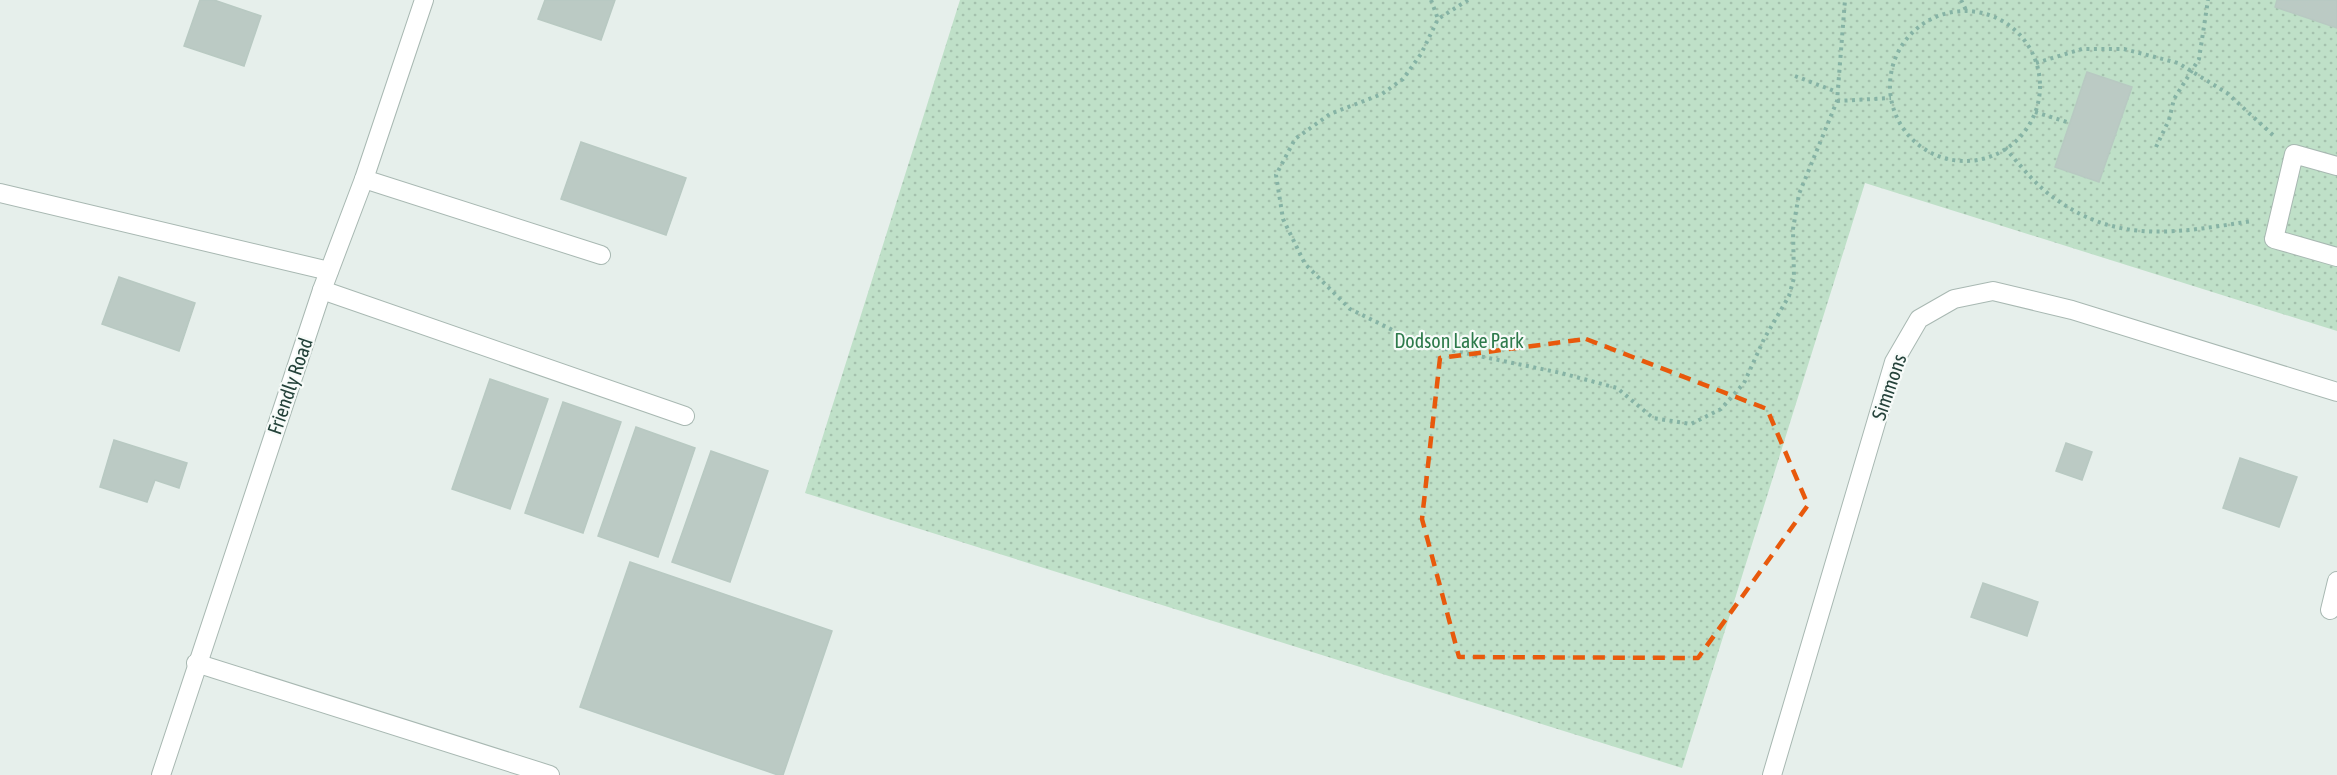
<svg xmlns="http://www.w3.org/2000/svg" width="2337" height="775" font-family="'Asap Condensed',sans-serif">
	<defs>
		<pattern id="park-dots" width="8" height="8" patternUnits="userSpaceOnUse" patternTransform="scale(1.5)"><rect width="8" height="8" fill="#bfe0c8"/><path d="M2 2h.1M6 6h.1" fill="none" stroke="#a4c1ad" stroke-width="1.8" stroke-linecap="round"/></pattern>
	</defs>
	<rect width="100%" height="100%" fill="#e6efeb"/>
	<path fill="url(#park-dots)" d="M960,0H2337V331L1865,183L1682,768L805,493Z"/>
	<g fill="#bbcac4" stroke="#b8c9c2" stroke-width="1.5">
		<path d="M200,0H214L261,16L244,66L184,46Z"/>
		<path d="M545,0H615L601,40L538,19Z"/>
		<path d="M2277,0H2337V28L2275,7Z"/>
		<path d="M2087,72L2132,87L2099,182L2055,167Z"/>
		<path d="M581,142L686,178L666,235L561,199Z"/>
		<path d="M119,277L195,303L179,351L102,324Z"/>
		<path d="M490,379L548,399L510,509L452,489Z"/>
		<path d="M563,402L621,422L583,533L525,513Z"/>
		<path d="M636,427L695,448L658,557L598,536Z"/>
		<path d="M114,440L187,463L179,488L155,480L147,502L100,487Z"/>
		<path d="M2066,443L2092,452L2082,480L2056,471Z"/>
		<path d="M711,451L768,471L730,582L672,562Z"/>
		<path d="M2240,458L2297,477L2279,527L2223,508Z"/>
		<path d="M630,562L832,631L783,775H778L580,707Z"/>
		<path d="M1983,583L2038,602L2027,636L1971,617Z"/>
	</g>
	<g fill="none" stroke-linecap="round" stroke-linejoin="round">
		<g stroke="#a8b8b2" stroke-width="20">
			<g id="minor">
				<path d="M2337,166L2294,154L2274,239L2337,257"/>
				<path d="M364,179L601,255"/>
				<path d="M0,193L329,271"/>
				<path d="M322,290L685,416"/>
				<path d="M2330,610L2337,581"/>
				<path d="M196,663L550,775"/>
				<path d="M161,775L322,290L364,179L424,0"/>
				<path d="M1772,775L1894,362L1919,319L1954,299L1993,291L2072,310L2337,392"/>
			</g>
		</g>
		<g stroke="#86b3a5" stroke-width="4" stroke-dasharray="3 4.5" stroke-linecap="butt">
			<path d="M1431,0L1438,19"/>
			<path d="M1468,0L1438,19L1421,54L1403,79L1382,94L1330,114L1295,139L1276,175L1283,219L1305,264L1350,309L1421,344L1561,373L1617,388L1653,418L1691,424L1721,409L1744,383L1764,339L1789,296L1794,278L1793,229L1799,194L1837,101L1845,0"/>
			<path d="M1961,0L1966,10"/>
			<circle cx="1965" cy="86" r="75"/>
			<path d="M2036,63L2082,49H2124L2178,63L2227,93L2273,135"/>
			<path d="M1795,76L1837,92"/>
			<path d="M1837,101L1891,98"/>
			<path d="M2035,112L2070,123"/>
			<path d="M2156,147L2169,120L2174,99L2199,59L2208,0"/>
			<path d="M2005,148C2021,166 2037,187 2057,200C2121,245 2180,232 2252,221"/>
		</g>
		<use href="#minor" stroke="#fff" stroke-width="18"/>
	</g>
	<path fill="none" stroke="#e8590c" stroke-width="4.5" stroke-dasharray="12 8" stroke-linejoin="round" d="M1586,339L1767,409L1808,505L1698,658L1459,657L1422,519L1440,358Z"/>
	<g text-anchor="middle" stroke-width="4.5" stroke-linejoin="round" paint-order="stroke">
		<g font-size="20" fill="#2d7a4b" stroke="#f7fbf9">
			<text x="1459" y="348">Dodson Lake Park</text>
		</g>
		<g font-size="20" fill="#24423a" stroke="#f7fbf9">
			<text transform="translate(290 386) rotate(-71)" y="7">Friendly Road</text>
			<text transform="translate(1889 387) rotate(-71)" y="7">Simmons</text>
		</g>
	</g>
</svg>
